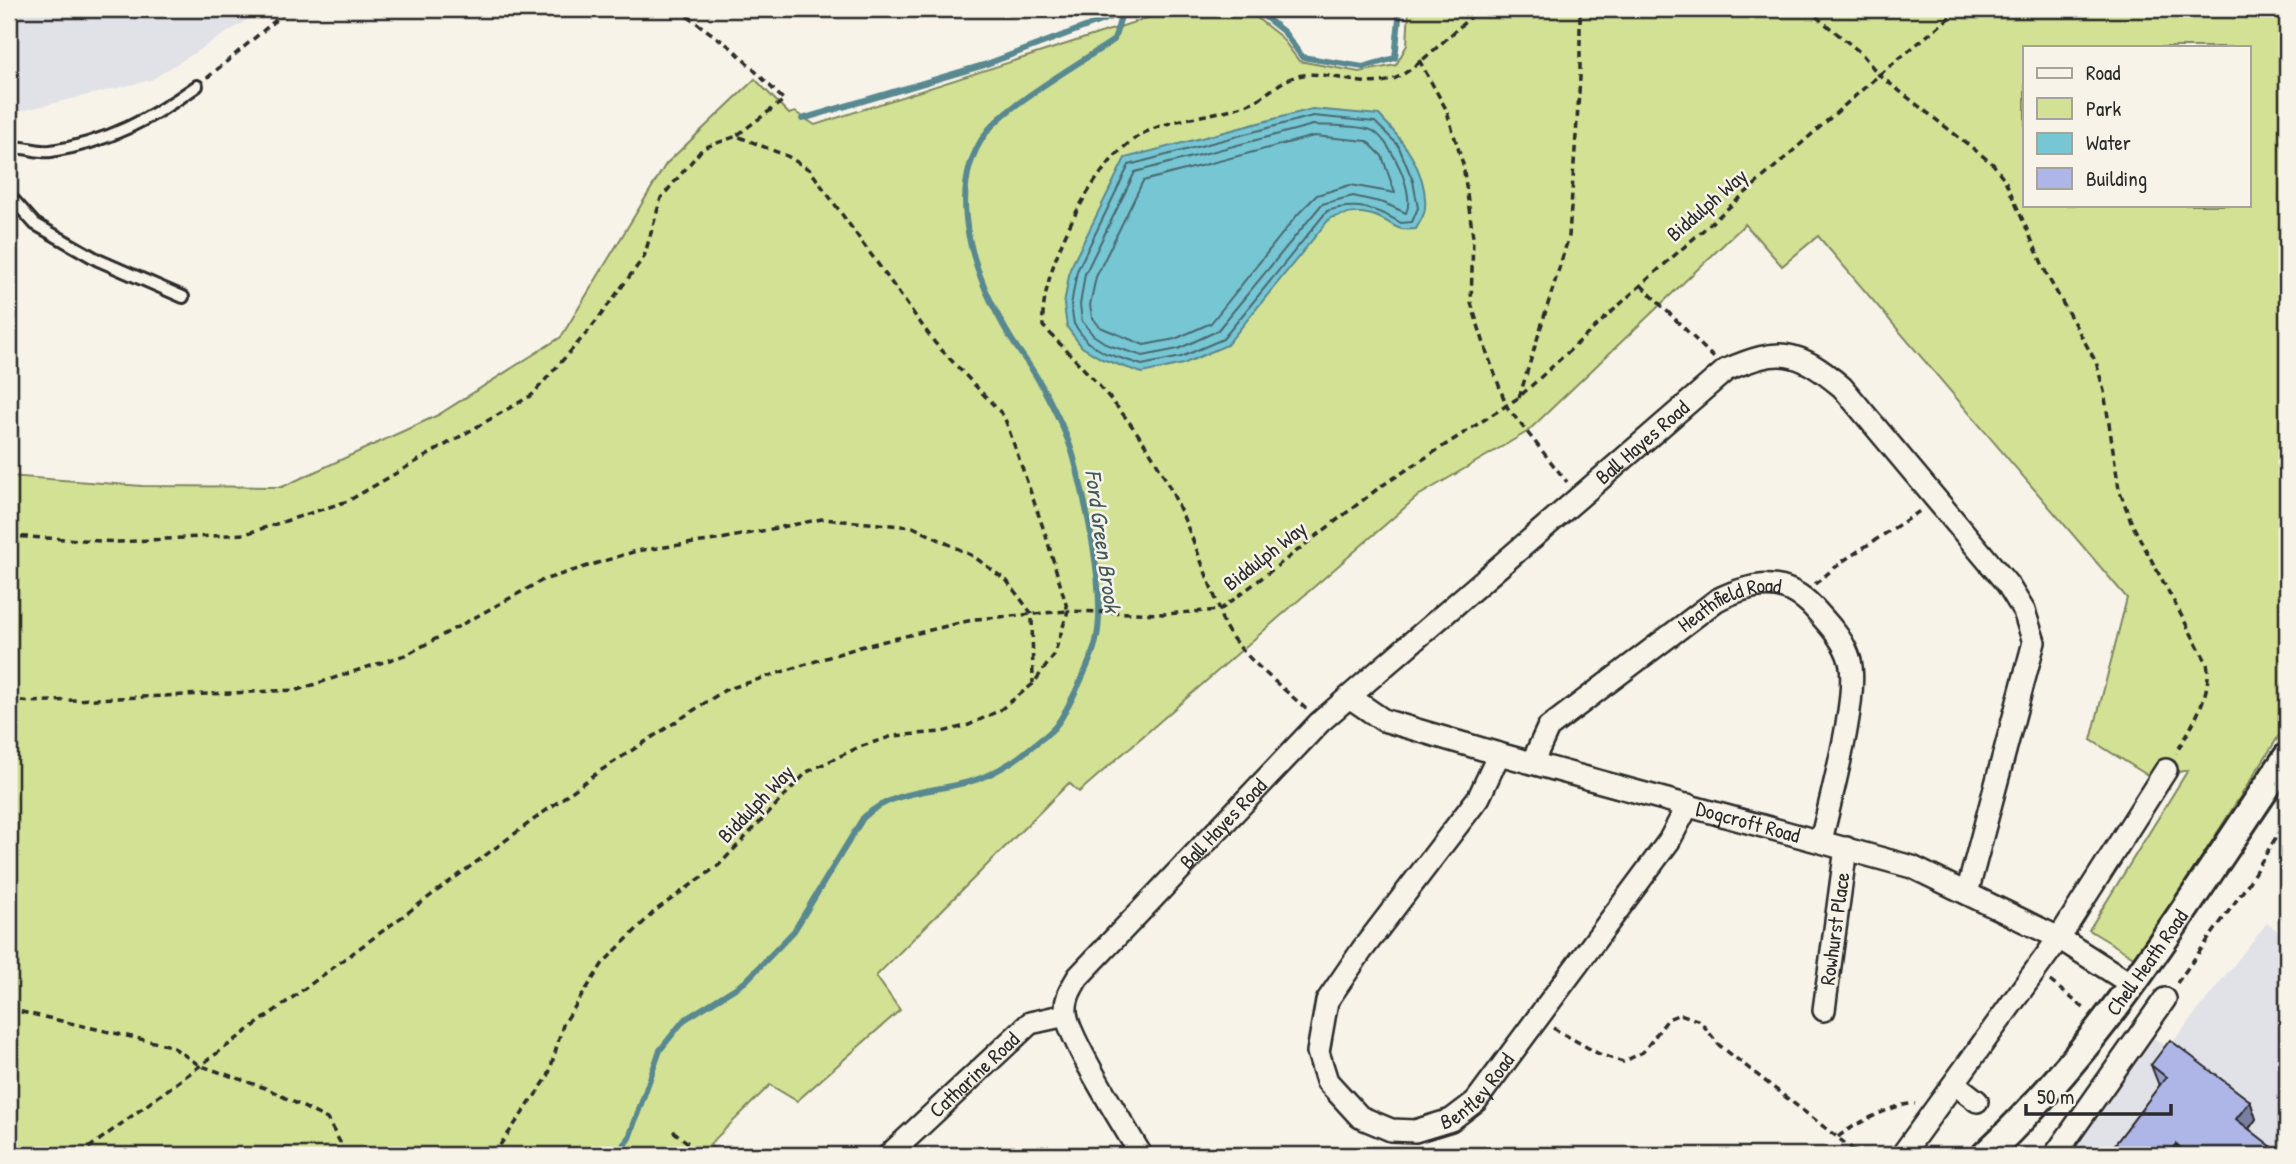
<svg xmlns="http://www.w3.org/2000/svg" width="2296" height="1164" font-family="'Patrick Hand',sans-serif">
	<rect width="100%" height="100%" fill="#f7f3e8"/>
	<filter id="ink" filterUnits="userSpaceOnUse"><feTurbulence type="fractalNoise" baseFrequency=".0143" numOctaves="2"/><feDisplacementMap in="SourceGraphic" scale="14" xChannelSelector="R" yChannelSelector="G"/><feConvolveMatrix kernelMatrix="1 2 1 2 8 2 1 2 1" color-interpolation-filters="sRGB"/></filter>
	<g filter="url(#ink)">
		<g fill="#e1e1e8">
			<path d="M9,9H265L151,80L9,114Z"/>
			<path d="M2267,923L2287,938V1155H2064L2151,1036L2168,1048Z"/>
		</g>
		<path fill="#d3e194" stroke="#7f8660" stroke-width="2" fill-rule="evenodd" d="M1409,9H2287V723L2137,959L2089,930L2188,770L2152,778L2091,740L2127,598L1818,236L1782,266L1745,224L1527,432L1418,496L1079,792L1069,783L876,976L900,1010L797,1101L770,1085L709,1145L725,1155H9V476L142,486L282,487L438,415L561,337L666,164L755,79L789,114L795,112L815,125L1172,10L1252,14L1281,37L1299,61L1359,72L1396,65L1407,45ZM2025,47H2249V205H2025Z"/>
		<path fill="#77c6d4" stroke="#598890" stroke-width="2" d="M1312,109L1379,115C1402,139 1428,172 1425,208C1425,215 1419,223 1416,229C1395,231 1397,226 1380,218C1363,210 1347,213 1330,218L1227,345L1183,364L1142,373L1102,359L1082,347L1067,327L1064,305L1070,269L1125,158Z"/>
		<g fill="none" stroke-linecap="round" stroke-linejoin="round">
			<g stroke="#49696f" stroke-width="2">
				<path d="M1313,116L1375,122L1398,145L1413,181L1418,208L1412,222L1401,223C1376,208 1356,202 1327,211L1223,339L1181,357L1142,365L1105,353L1087,342L1074,324L1071,305L1077,271L1129,165Z"/>
				<path d="M1313,125C1326,126 1363,125 1373,131C1391,141 1416,194 1406,213L1384,203L1353,196L1322,204L1217,331L1178,349L1143,356L1108,345L1093,335L1082,321L1080,305L1085,274L1135,172Z"/>
				<path d="M1314,136L1367,141L1382,156L1395,193L1350,185L1317,195L1298,214L1211,323L1175,339L1144,345L1100,327L1092,317L1090,305L1096,277L1143,181Z"/>
			</g>
			<g stroke="#598890" stroke-width="6">
				<path d="M1255,9L1284,32L1302,57L1363,67L1395,58L1400,9"/>
				<path d="M802,119L984,65L1122,13"/>
				<path d="M617,1155L629,1138L660,1050L684,1020L745,982L794,931L863,818C895,787 942,793 981,778C1001,770 1019,758 1035,744C1043,738 1053,731 1058,723C1069,707 1092,660 1096,641C1107,597 1086,503 1074,458C1067,433 1052,404 1039,381C1031,366 1019,352 1010,337C976,280 942,194 986,133C1005,106 1083,61 1114,40L1122,13L1153,9"/>
			</g>
			<g stroke="#2b2b2b" stroke-width="16">
				<g id="service">
					<path d="M9,148C23,145 37,153 51,151C107,143 152,118 197,86"/>
					<path d="M9,195L35,224L98,260L183,297"/>
				</g>
			</g>
			<g stroke="#2b2b2b" stroke-width="26">
				<g id="minor">
					<path id="s1" d="M1351,698L1383,720L1499,754L1912,867L2059,938L2131,984"/>
					<path id="s2" d="M1499,754L1479,797L1362,950L1327,1001L1318,1052L1327,1081L1360,1117L1391,1130L1415,1131L1451,1120L1476,1101L1669,841L1688,805"/>
					<path id="s3" d="M1532,763L1548,728L1717,600C1752,583 1785,576 1814,608C1828,624 1844,639 1850,661C1859,698 1830,800 1821,841"/>
					<path id="s4" d="M1824,1010L1846,848"/>
					<path d="M1955,1084L1977,1101"/>
					<path id="s5" d="M889,1155L1030,1023L1066,1015"/>
					<path id="s6" d="M1141,1155C1126,1129 1067,1037 1066,1012C1065,998 1071,989 1078,977L1320,722L1726,370C1780,347 1796,349 1842,387L2008,585L2024,611L2034,642L1967,893"/>
					<path d="M1902,1155L2059,938L2166,770"/>
					<path d="M2055,1155L2165,999"/>
				</g>
			</g>
			<g stroke="#2b2b2b" stroke-width="32">
				<g id="tertiary">
					<path id="s7" d="M1985,1155C2106,1042 2194,893 2287,757"/>
				</g>
			</g>
			<g stroke="#2b2b2b" stroke-width="3.5" stroke-dasharray="7 5" stroke-linecap="butt">
				<path d="M677,9L733,49L784,100L736,136"/>
				<path d="M1807,9L1861,53L1879,75L1993,164L2005,180L2048,277L2096,362L2104,391L2119,489L2132,524L2207,663C2213,693 2191,728 2176,753"/>
				<path d="M1419,60L1446,109L1463,164L1473,237L1471,303L1488,356L1507,407L1567,482"/>
				<path d="M207,78L289,9"/>
				<path d="M1641,285L1714,358"/>
				<path d="M1519,398L1569,236L1580,78V9"/>
				<path d="M9,536L119,542L245,534L348,501L532,395L591,328L644,257L661,198L703,148L737,136L787,156L810,170L935,343L1004,416L1046,536L1068,611L976,619L860,647L725,690L597,773L79,1155"/>
				<path d="M1815,584L1843,561L1920,511"/>
				<path d="M9,699L29,702L297,690L408,654L543,580L636,551L716,540L822,519L913,527L973,556L1007,581L1032,614L1033,683"/>
				<path d="M1306,709C1283,687 1221,641 1220,610C1201,562 1184,512 1159,467C1129,414 1085,370 1043,326C1039,272 1094,156 1146,132C1179,116 1220,116 1253,102C1267,95 1280,81 1294,77C1328,66 1364,94 1398,77C1419,67 1460,25 1480,9"/>
				<path d="M2050,981L2085,1009"/>
				<path d="M2177,983L2246,887L2287,819"/>
				<path d="M9,1009L171,1046L199,1065L268,1089L327,1119L340,1142L338,1155"/>
				<path d="M1553,1028L1599,1054L1623,1062L1643,1052L1668,1019L1680,1014L1700,1021L1719,1045L1860,1155"/>
				<path d="M673,1131L703,1155"/>
				<path d="M1838,1137C1850,1126 1900,1101 1915,1104"/>
				<path d="M493,1155L548,1077L563,1025L603,963L656,910L719,865L807,772L859,747L893,736L942,732L969,725L1000,710L1033,684L1054,655L1068,611L1164,614L1220,610L1380,487L1518,398L1641,285L1879,75L1960,9"/>
			</g>
			<use href="#service" stroke="#f7f3e8" stroke-width="10"/>
			<use href="#minor" stroke="#f7f3e8" stroke-width="21"/>
			<use href="#tertiary" stroke="#f7f3e8" stroke-width="26"/>
		</g>
		<path fill="#969dc7" stroke="#2b2b2b" stroke-width="2" d="M2151,1065L2250,1101L2256,1119L2249,1129L2275,1155H2107L2160,1085L2158,1083Z"/>
		<g fill="#7a7fa2" stroke="#2b2b2b" stroke-width="2">
			<path d="M2250,1101L2256,1119L2242,1138L2236,1119Z"/>
			<path d="M2176,1144L2180,1155H2167Z"/>
			<path d="M2272,1147L2275,1155H2266Z"/>
		</g>
		<path fill="#aeb6e7" stroke="#2b2b2b" stroke-width="2" d="M2170,1040L2250,1101L2236,1119L2272,1147L2266,1155H2190L2176,1144L2167,1155H2107L2166,1077L2151,1065Z"/>
	</g>
	<g text-anchor="middle" stroke-width="5" stroke-linejoin="round" paint-order="stroke">
		<g font-size="21" fill="#2b2b2b" stroke="#f7f3e8">
			<text transform="translate(1707 205) rotate(-41)" y="7">Biddulph Way</text>
			<text dy="7" stroke="none"><textPath href="#s6" startOffset="978">Ball Hayes Road</textPath></text>
			<text transform="translate(1265 556) rotate(-38)" y="7">Biddulph Way</text>
			<text dy="7" stroke="none"><textPath href="#s3" startOffset="261">Heathfield Road</textPath></text>
			<text transform="translate(756 804) rotate(-46)" y="7">Biddulph Way</text>
			<text dy="7" stroke="none"><textPath href="#s1" startOffset="418">Dogcroft Road</textPath></text>
			<text dy="7" stroke="none"><textPath href="#s6" startOffset="411">Ball Hayes Road</textPath></text>
			<text dy="7" stroke="none"><textPath href="#s4" startOffset="82">Rowhurst Place</textPath></text>
			<text dy="7" stroke="none"><textPath href="#s7" startOffset="252">Chell Heath Road</textPath></text>
			<text dy="7" stroke="none"><textPath href="#s5" startOffset="117">Catharine Road</textPath></text>
			<text dy="7" stroke="none"><textPath href="#s2" startOffset="567">Bentley Road</textPath></text>
		</g>
		<g font-size="23" font-style="italic" fill="#425a5e" stroke="#f7f3e8">
			<text transform="translate(1103 541) rotate(82)" y="8">Ford Green Brook</text>
		</g>
	</g>
	<rect width="2296" height="1164" fill="none" stroke="#f7f3e8" stroke-width="35"/>
	<rect x="18" y="18" width="2261" height="1129" fill="none" stroke="#2b2b2b" stroke-width="2.5" filter="url(#ink)"/>
	<rect x="2023" y="46" width="228" height="161" fill="#f7f3e8" stroke="#a5a39c" stroke-width="2"/>
	<rect x="2037" y="68" width="35" height="10" fill="#f7f3e8" stroke="#a5a39c" stroke-width="2"/>
	<text x="2086" y="80" font-size="21" fill="#2b2b2b">Road</text>
	<rect x="2037" y="98" width="35" height="21" fill="#d3e194" stroke="#a5a39c" stroke-width="2"/>
	<text x="2086" y="116" font-size="21" fill="#2b2b2b">Park</text>
	<rect x="2037" y="133" width="35" height="21" fill="#77c6d4" stroke="#a5a39c" stroke-width="2"/>
	<text x="2086" y="150" font-size="21" fill="#2b2b2b">Water</text>
	<rect x="2037" y="168" width="35" height="21" fill="#aeb6e7" stroke="#a5a39c" stroke-width="2"/>
	<text x="2086" y="186" font-size="21" fill="#2b2b2b">Building</text>
	<path d="M2026 1104v10h145v-10" fill="none" stroke="#2b2b2b" stroke-width="3.5"/>
	<text x="2037" y="1104" font-size="21" fill="#2b2b2b" stroke="#f7f3e8" stroke-width="5" paint-order="stroke">50 m</text>
</svg>
